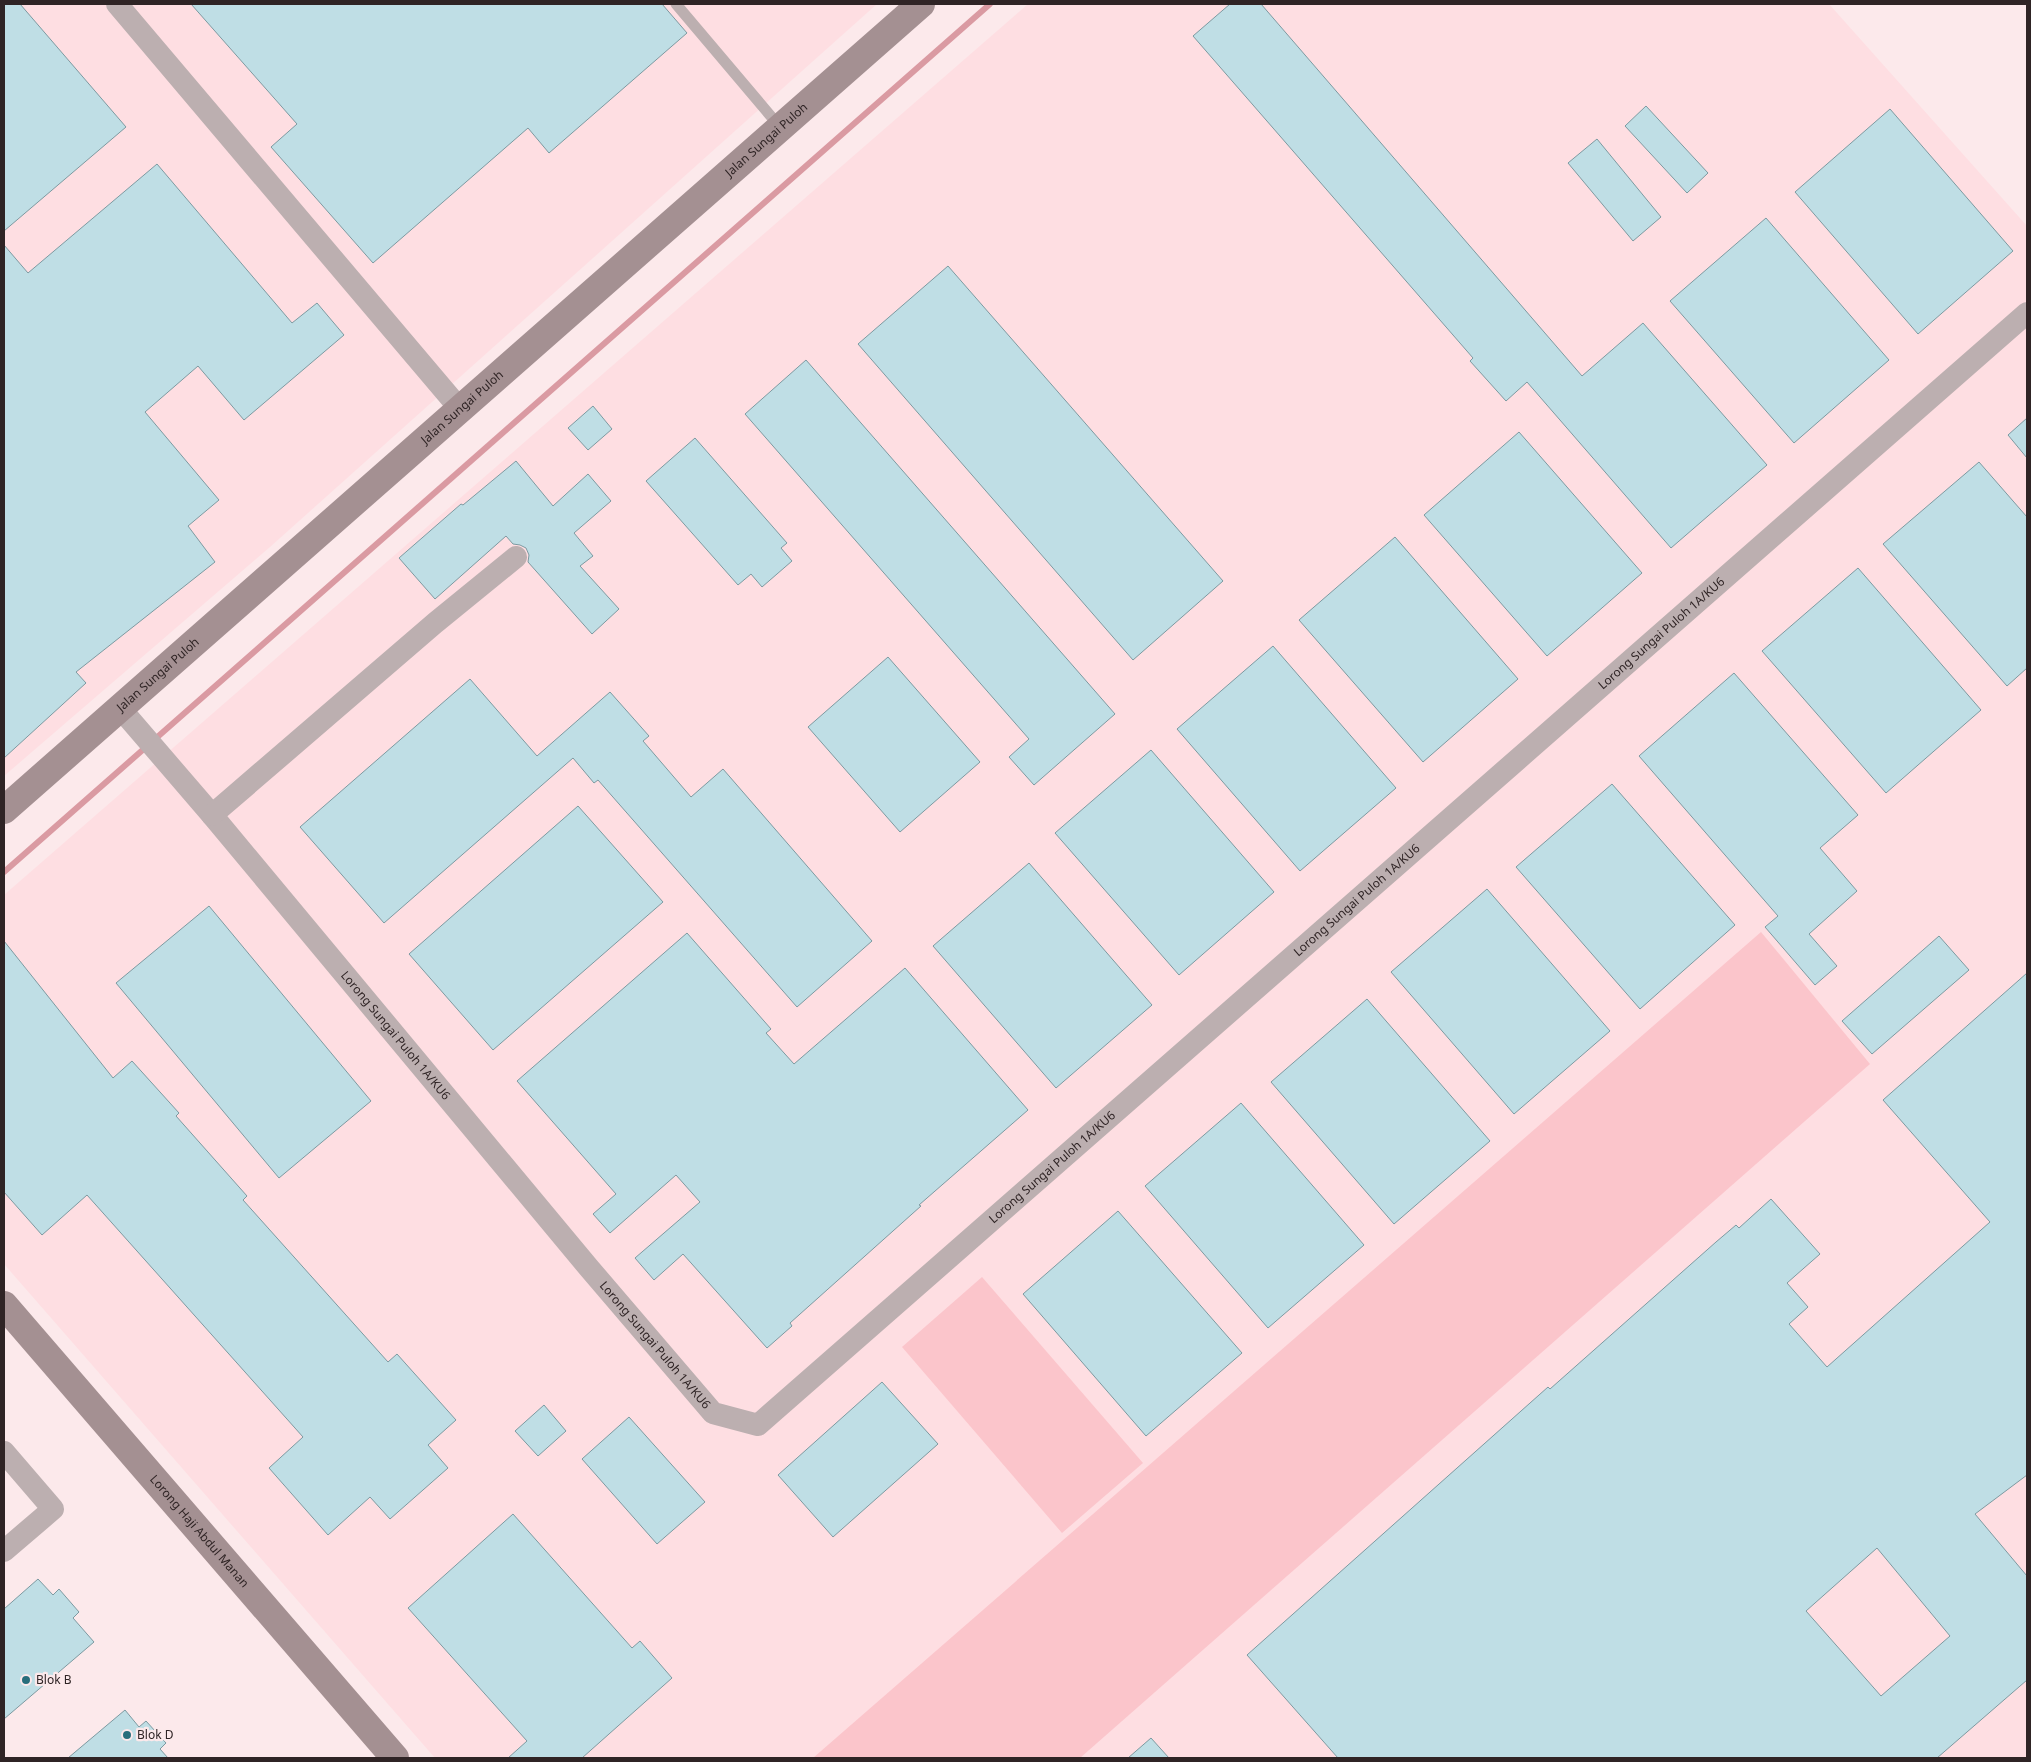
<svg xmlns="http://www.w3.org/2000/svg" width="2031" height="1762" font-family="'Noto Sans',sans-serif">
	<rect width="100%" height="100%" fill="#fce9eb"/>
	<g fill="#fedee2">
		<path d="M4,4H877L270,547L4,776Z"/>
		<path d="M1028,4H1829L2027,226V1758H435L4,1264V895Z"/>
	</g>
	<g fill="#fbc5cb">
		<path d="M1761,932L1870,1064L1080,1758H813Z"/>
		<path d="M982,1277L1143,1463L1062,1533L902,1347Z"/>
	</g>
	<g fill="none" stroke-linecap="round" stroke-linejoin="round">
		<path stroke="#da9aa2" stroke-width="6" d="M4,872L990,4"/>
	</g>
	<g fill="#bfdee5" stroke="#7d9aa1" fill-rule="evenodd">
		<path d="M4,4H20L126,127L4,231Z"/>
		<path d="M191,4H662L687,33L549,153L528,128L373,263L271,147L297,124Z"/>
		<path d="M1230,4H1261L1582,376L1643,323L1767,465L1671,548L1527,382L1506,401L1470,361L1473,358L1193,36Z"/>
		<path d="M1646,106L1708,173L1687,193L1625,126Z"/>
		<path d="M1890,109L2013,251L1918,334L1795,192Z"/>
		<path d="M1597,139L1661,217L1633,241L1568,163Z"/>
		<path d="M157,164L292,323L317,303L344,335L244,420L198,366L145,412L219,500L188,526L215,562L76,672L86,683L4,758V245L28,273Z"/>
		<path d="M1766,218L1889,360L1794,443L1670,301Z"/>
		<path d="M948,266L1223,581L1133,660L858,344Z"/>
		<path d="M806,360L1115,714L1034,785L1009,757L1029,739L745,414Z"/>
		<path d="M593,406L612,429L588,450L568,428Z"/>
		<path d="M2027,418V458L2008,435Z"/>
		<path d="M1519,432L1642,573L1547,656L1424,515Z"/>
		<path d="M695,438L787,543L781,548L792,561L762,587L751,574L738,585L646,481Z"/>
		<path d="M516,461L553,506L588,474L611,501L574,533L593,556L580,566L619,609L592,634L528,562L529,555L526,548L520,545L513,544L506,536L435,599L399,558L461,504L463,505Z"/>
		<path d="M1979,462L2027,517V668L2007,686L1883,544Z"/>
		<path d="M1395,537L1518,679L1423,762L1299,620Z"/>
		<path d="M1858,568L1981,710L1886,793L1762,651Z"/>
		<path d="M1273,646L1396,788L1300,871L1177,729Z"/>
		<path d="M888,657L980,762L900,832L808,727Z"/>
		<path d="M1734,673L1858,815L1820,848L1857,891L1809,934L1837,966L1815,985L1765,927L1778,916L1639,756Z"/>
		<path d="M470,679L537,756L610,692L649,736L643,741L691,797L723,769L872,941L797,1007L598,780L594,783L573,758L384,923L300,827Z"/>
		<path d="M1151,750L1274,892L1179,975L1055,833Z"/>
		<path d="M1612,784L1735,925L1640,1009L1516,867Z"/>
		<path d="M578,806L663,902L493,1050L409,954Z"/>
		<path d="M1029,863L1152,1005L1056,1088L933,946Z"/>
		<path d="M1487,889L1610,1031L1514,1114L1391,972Z"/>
		<path d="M209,906L371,1101L279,1178L116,983Z"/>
		<path d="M687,933L771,1029L766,1033L794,1064L905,968L1028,1110L919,1205L921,1206L790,1323L792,1326L767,1348L683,1254L654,1280L635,1258L700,1202L676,1175L610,1233L593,1214L616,1194L517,1081Z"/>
		<path d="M1939,936L1969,970L1872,1054L1842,1021Z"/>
		<path d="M4,941L113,1078L132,1061L179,1113L176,1116L247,1196L243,1200L388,1362L397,1354L456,1420L428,1445L448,1468L390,1519L370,1497L328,1535L269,1468L303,1437L87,1195L42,1235L4,1192Z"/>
		<path d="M2027,973V1475L1975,1514L2027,1576V1680L1937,1758H1338L1247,1655L1548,1387L1550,1389L1716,1242L1736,1225L1739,1228L1771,1199L1820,1254L1787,1283L1808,1307L1789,1324L1827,1367L1990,1222L1883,1100ZM1877,1548L1950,1636L1881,1696L1806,1611Z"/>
		<path d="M1367,999L1490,1141L1394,1224L1271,1082Z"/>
		<path d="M1241,1103L1364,1245L1268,1328L1145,1186Z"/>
		<path d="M1118,1211L1242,1353L1146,1436L1023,1294Z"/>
		<path d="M882,1382L938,1444L833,1537L778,1475Z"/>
		<path d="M544,1405L566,1431L538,1456L515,1431Z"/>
		<path d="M629,1417L705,1502L657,1544L582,1459Z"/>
		<path d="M513,1514L632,1648L640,1641L672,1678L582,1758H508L527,1741L408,1608Z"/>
		<path d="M38,1579L53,1595L59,1589L79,1612L73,1618L94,1642L4,1719V1609Z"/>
		<path d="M125,1710L139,1727L146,1721L166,1743L160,1749L168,1758H68Z"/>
		<path d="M1151,1738L1169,1758H1128Z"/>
	</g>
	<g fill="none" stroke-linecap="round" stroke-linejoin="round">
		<path stroke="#bcafb0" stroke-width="11" d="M676,4L780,127"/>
		<g stroke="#bcafb0" stroke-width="22">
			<path d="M117,4L460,409"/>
			<path id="s1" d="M120,708L212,815L589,1268L713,1413L758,1425L2027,313"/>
			<path d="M212,815L435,623L516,557"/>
			<path d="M4,1452L53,1509L4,1551"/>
		</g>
		<g stroke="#a49092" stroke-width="28">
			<path id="s2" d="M4,810L921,4"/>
			<path id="s3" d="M4,1305L395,1758"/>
		</g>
	</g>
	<g fill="#286e7c" stroke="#fce9eb" stroke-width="2">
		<circle cx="26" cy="1680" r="5"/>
		<circle cx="127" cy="1735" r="5"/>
	</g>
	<g text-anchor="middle" stroke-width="4.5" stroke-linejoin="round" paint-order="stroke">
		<g font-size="12" fill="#2f2425" stroke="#fce9eb">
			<text dy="4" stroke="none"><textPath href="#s2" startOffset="1015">Jalan Sungai Puloh</textPath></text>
			<text dy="4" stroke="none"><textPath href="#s2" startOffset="610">Jalan Sungai Puloh</textPath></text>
			<text dy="4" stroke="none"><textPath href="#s1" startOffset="2169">Lorong Sungai Puloh 1A/KU6</textPath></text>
			<text dy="4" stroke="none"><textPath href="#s2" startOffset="205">Jalan Sungai Puloh</textPath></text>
			<text dy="4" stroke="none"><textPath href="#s1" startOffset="1764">Lorong Sungai Puloh 1A/KU6</textPath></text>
			<text dy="4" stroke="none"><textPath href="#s1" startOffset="428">Lorong Sungai Puloh 1A/KU6</textPath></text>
			<text dy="4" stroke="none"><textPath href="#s1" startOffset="1359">Lorong Sungai Puloh 1A/KU6</textPath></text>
			<text dy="4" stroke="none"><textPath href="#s1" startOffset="832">Lorong Sungai Puloh 1A/KU6</textPath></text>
			<text dy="4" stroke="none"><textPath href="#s3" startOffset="299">Lorong Haji Abdul Manan</textPath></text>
		</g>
		<g font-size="12" fill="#2f2425" stroke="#fce9eb" text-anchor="start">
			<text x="36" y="1684">Blok B</text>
			<text x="137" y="1739">Blok D</text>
		</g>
	</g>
	<rect width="2031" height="1762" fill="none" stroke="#2f2425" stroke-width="10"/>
</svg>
